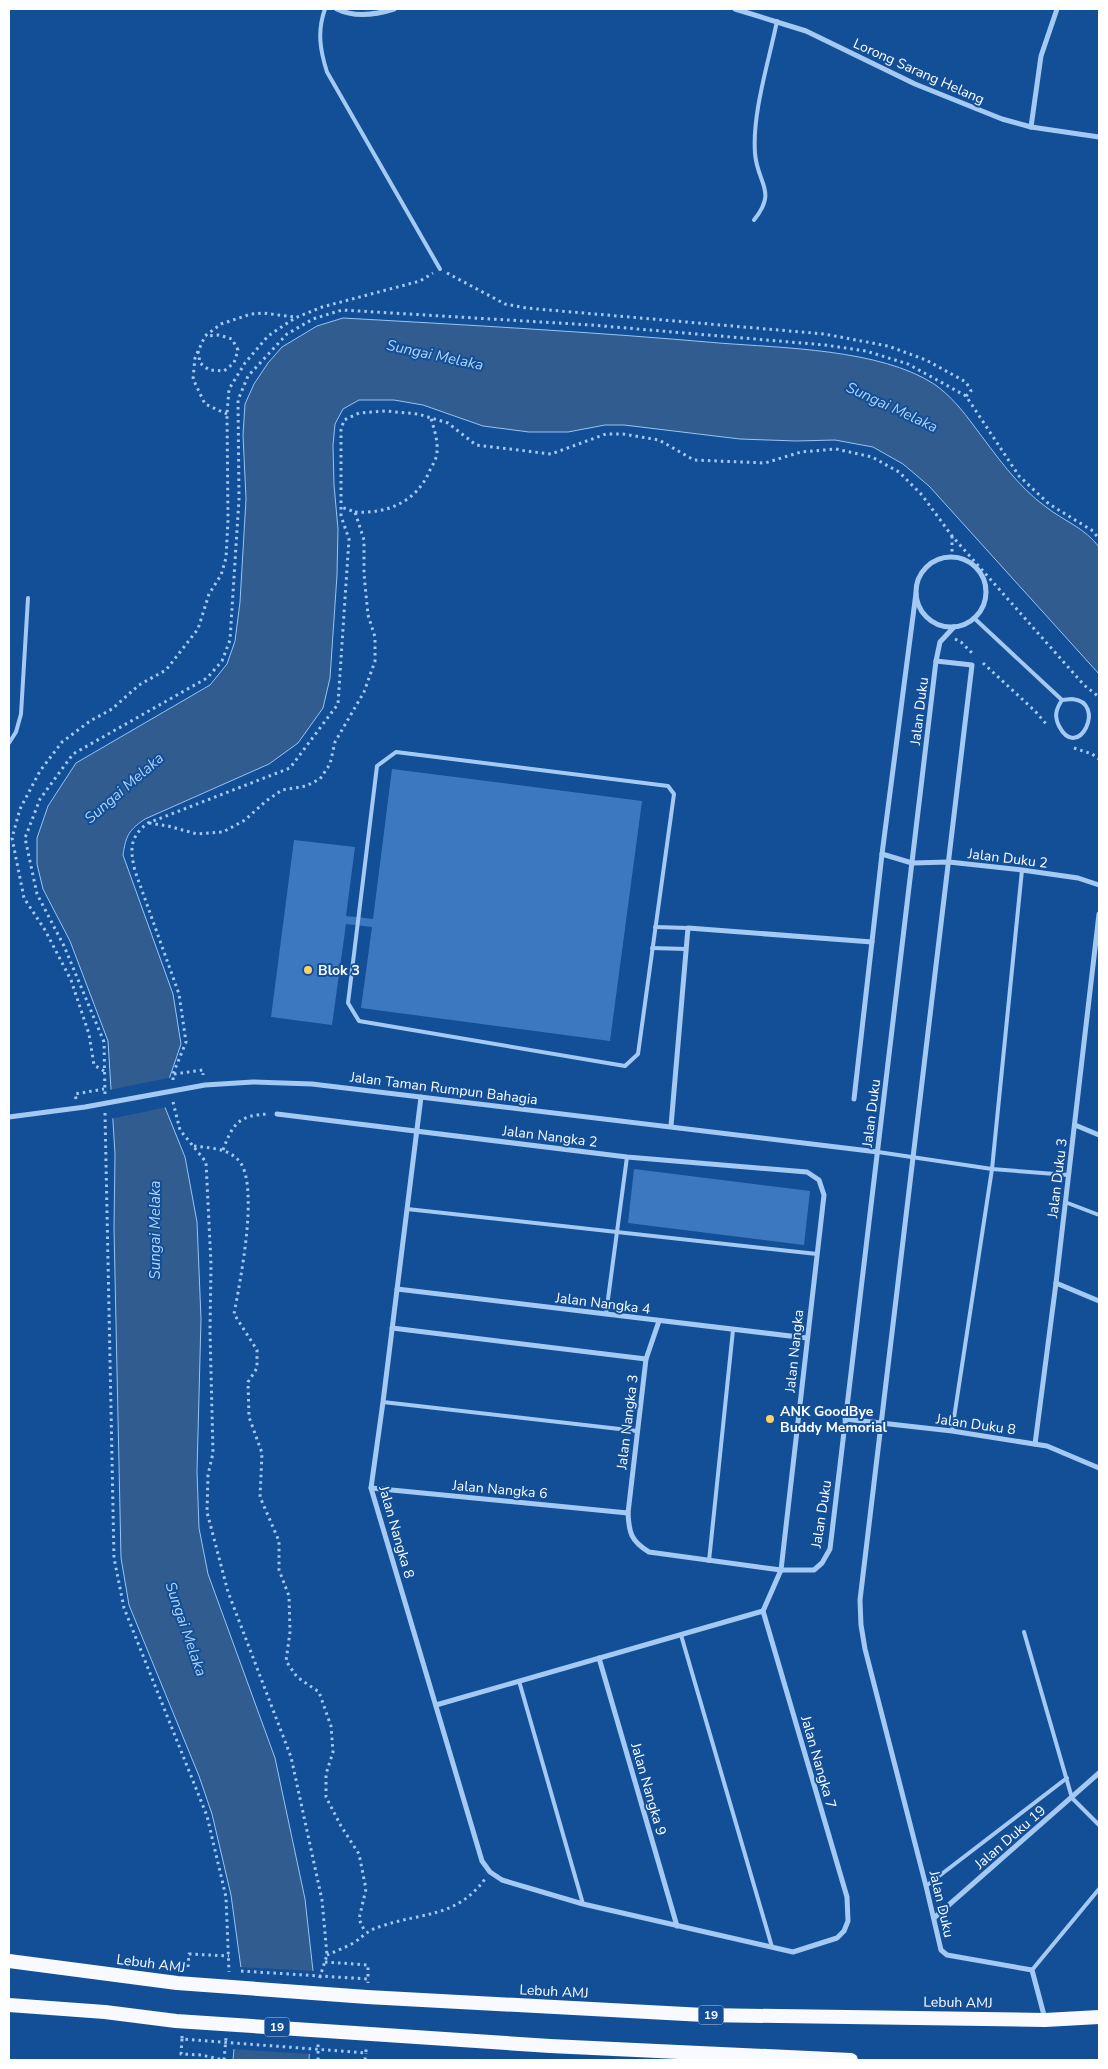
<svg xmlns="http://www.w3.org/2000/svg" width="1108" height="2069" font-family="'Nunito Sans',sans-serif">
	<rect width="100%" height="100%" fill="#134f97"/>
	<path fill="#305c90" stroke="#96c4f6" d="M343,318C468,325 594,332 719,343C782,348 880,349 934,384C950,395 963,411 974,426C996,455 1017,486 1046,507C1064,521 1085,528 1099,547V674L929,486L903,464L873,447L835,440L796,441L740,439L624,425H605L568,432H529L483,426L423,405L394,400H359L343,409L335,424L333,445L334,485L338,529L337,575L330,678L323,708L298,743L269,764L145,819C129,830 126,835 123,855L173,994L181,1044L162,1100L185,1157L197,1222L201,1319L197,1471L199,1528L208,1574L275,1758L305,1899L313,1971L309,2060H233L241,1968L231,1895L212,1814L199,1776L129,1605L121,1558L114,1228L115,1154L108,1041L70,941L43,889L37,864V838L48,806L76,763L210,685L227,664L235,641L240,602L246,499L243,435L245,404L254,384L268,363L282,347L317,326Z"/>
	<g fill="#134f97">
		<path d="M173,1077L165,1100L167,1107L110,1119L109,1090Z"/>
		<path d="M239,1967L316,1971L311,2054L232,2049Z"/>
	</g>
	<g fill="#3c78bf">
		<path d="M392,769L642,801L610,1041L361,1008L372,927L346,924L332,1025L271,1017L294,840L355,847L346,916L373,919Z"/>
		<path d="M634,1169L810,1191L804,1245L628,1223Z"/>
	</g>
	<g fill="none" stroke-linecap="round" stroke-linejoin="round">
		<g stroke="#a4c9f3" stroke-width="3" stroke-dasharray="2.5 4" stroke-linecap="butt">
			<path d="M447,273L505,304L526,308L824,334L888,346L926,360L966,382L971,391L966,396"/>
			<path d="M198,351L200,363L209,370L224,371L234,363L238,350L232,339L219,335L206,336"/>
			<path d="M227,414L205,404L193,379L195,358L205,336L221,324L251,314L263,313L294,317"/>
			<path d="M355,512C387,514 417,502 430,470C433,464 437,458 437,452C438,440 434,429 431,418"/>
			<path d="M952,536V556"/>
			<path d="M955,639L961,642L973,654"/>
			<path d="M983,663L1035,711L1047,725"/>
			<path d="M1074,748L1092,754L1099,759"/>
			<path d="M149,823L168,826L197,834L223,832L245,820L266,801L282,790L306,786L320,779L330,764L335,742L364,692L375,661V637L368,615L364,574V540L355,512L341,507"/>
			<path d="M104,1071L94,1065L89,1034L71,980L45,930L24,898L12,838L20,809L40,771L62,742L90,721L112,709L139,685L166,670L198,629L209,594L221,575L226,558L228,520L227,414L229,389L245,363L268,336L295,318L322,307L420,281L433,273"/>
			<path d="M174,1074L203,1070V1075"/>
			<path d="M173,1080V1074L186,1042L179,994L135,871C130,850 129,837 148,823L290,768L338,704L349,539L341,516V430L344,420L359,413L385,411L418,414L448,423L476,445L551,454L606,434H623L659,440L694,460L765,463L801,452L836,449L872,457L899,472L922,495L952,536L1084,685L1099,697"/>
			<path d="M105,1094L104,1042L64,946L37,894L25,838L40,799L73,754L207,678L222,661L230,640L239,499L238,400L248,376L287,334L313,319L342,310L591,325L825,345L866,351L908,364L966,396L1019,476L1049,504L1093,531L1099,539"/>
			<path d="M76,1099L75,1094L104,1089"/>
			<path d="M173,1102L180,1130L206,1162L211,1264L210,1331L213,1453L208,1475L207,1512L228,1592L291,1757L322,1900L327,1955L319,1980"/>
			<path d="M105,1113L114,1558L124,1608L207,1816L226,1897L229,1972"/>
			<path d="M194,1146C210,1148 229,1148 240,1162C259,1188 240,1282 234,1314L257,1350V1368L248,1382L249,1417L262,1453L260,1497L279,1541V1570L289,1596L290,1632L286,1661L297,1677L319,1692L331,1726L333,1752L326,1774V1797L341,1826L359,1854L366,1889L359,1919L365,1932"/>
			<path d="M223,1150C233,1123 239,1115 269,1114"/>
			<path d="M327,1955C336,1951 347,1947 355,1942C366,1934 368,1930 382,1926C423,1912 456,1918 485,1879"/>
			<path d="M325,1962L368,1965V1979"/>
			<path d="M188,1967L189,1954L229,1956"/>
			<path d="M241,1971L368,1979V1983"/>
			<path d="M182,2036V2039L366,2053V2046"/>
			<path d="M182,2039L181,2054L201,2055L224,2060"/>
			<path d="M224,2060L226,2038"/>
			<path d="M318,2060V2043"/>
			<path d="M365,2060L366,2053"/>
		</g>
		<g stroke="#a4c9f3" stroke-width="4">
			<path d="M325,9C317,31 320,50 327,72L440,269"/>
			<path d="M754,220C778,190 757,184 755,153C752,113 769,61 777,21"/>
			<path d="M974,618L1062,700"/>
			<path d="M1072,699C1108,702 1078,763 1059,726C1054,716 1056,709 1062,700Z"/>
			<path d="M9,743L16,732L21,714L28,598"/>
			<path d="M396,752L668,786L674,794L638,1054L625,1066L359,1021L348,1003L377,766Z"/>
			<path d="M655,927L688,928"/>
			<path d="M652,948L686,949"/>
			<path d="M878,1152L992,1169L1068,1175"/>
			<path d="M1065,1202L1099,1215"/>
			<path d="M407,1209L817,1254"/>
			<path d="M606,1314L627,1157"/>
			<path d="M383,1402L637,1431"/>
			<path d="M952,1431L992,1169L1022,870"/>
			<path d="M709,1561L733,1330"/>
			<path d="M1024,1632L1072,1798L1099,1825"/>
			<path d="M681,1635L772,1947"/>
			<path d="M519,1681L583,1904"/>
			<path d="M926,1886L1067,1778"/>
			<path d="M1032,1970L1099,1889"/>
		</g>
		<g stroke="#a4c9f3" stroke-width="5">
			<path d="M337,9C355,18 375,15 394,9"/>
			<path d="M735,9L806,31L915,84L1002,119L1031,127L1099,137"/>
			<path d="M1031,127L1041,56L1057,9"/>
			<circle cx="951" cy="592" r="35"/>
			<path d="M936,661L972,665L860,1600L861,1625L865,1649L926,1886L941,1950L947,1955L1032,1970L1045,2019"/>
			<path d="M882,854L912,863L949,862L1022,870L1078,878L1099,885"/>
			<path d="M421,1097L383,1402L371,1488L482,1861L490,1872L502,1880L583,1904L793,1952L837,1938L844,1931L848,1921L847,1897L763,1611"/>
			<path d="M854,1099L882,854L916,593"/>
			<path d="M277,1114L627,1157L807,1172L819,1180L824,1195L781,1570L763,1611"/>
			<path d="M9,1117L85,1107L205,1085L253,1082L312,1084L878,1152"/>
			<path d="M1075,1125L1099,1135"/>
			<path d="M671,1126L688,928L872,942"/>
			<path d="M1056,1283L1099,1301"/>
			<path d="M397,1289L807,1338"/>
			<path d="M659,1321L646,1359L628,1513C629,1533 631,1541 649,1552L781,1570H814L822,1563L830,1549L936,661L940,642L954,627"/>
			<path d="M392,1328L646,1359"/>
			<path d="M845,1419L952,1431L1047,1446L1099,1468"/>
			<path d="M1035,1444L1056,1283L1099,914"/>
			<path d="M371,1488L628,1513"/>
			<path d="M599,1658L677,1926"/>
			<path d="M436,1705L763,1611"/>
			<path d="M934,1918L1099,1773"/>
		</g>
		<g stroke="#f8faff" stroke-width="14">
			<path d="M9,1961L177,1983L367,1997L704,2015L1045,2020L1099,2017"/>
			<path d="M9,2005L105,2012L176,2021L550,2046L851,2060"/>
		</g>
	</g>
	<g fill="#ffd066" stroke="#134f97" stroke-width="2">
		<circle cx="308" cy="970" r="5"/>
		<circle cx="770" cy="1419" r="5"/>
	</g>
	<g text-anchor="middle" stroke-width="4" stroke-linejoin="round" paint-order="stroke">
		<g fill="#134f97" stroke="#b8cae0" stroke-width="1">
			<rect x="698.5" y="2005.5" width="25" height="19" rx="4"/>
			<rect x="264.5" y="2017.5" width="25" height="19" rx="4"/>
		</g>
		<g font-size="12" font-weight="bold" fill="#fff">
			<text x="711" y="2019">19</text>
			<text x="277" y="2031">19</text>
		</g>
		<g font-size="14" fill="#fff" stroke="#134f97">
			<text transform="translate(919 71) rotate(24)" y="5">Lorong Sarang Helang</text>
			<text transform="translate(919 711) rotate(-83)" y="5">Jalan Duku</text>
			<text transform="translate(1008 858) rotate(7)" y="5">Jalan Duku 2</text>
			<text transform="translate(444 1088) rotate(7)" y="5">Jalan Taman Rumpun Bahagia</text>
			<text transform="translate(871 1113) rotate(-83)" y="5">Jalan Duku</text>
			<text transform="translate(550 1136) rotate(7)" y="5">Jalan Nangka 2</text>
			<text transform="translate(1057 1178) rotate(-83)" y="5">Jalan Duku 3</text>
			<text transform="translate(603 1303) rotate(7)" y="5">Jalan Nangka 4</text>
			<text transform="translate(794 1351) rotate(-84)" y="5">Jalan Nangka</text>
			<text transform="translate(627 1422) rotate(-83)" y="5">Jalan Nangka 3</text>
			<text transform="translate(976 1424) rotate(8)" y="5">Jalan Duku 8</text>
			<text transform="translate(500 1489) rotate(5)" y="5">Jalan Nangka 6</text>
			<text transform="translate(821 1514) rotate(-81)" y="5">Jalan Duku</text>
			<text transform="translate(397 1532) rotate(74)" y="5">Jalan Nangka 8</text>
			<text transform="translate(819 1762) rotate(74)" y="5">Jalan Nangka 7</text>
			<text transform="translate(649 1789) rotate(74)" y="5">Jalan Nangka 9</text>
			<text transform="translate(1010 1837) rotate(-41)" y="5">Jalan Duku 19</text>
			<text transform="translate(942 1904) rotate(77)" y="5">Jalan Duku</text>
			<text transform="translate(151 1963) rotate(7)" y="5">Lebuh AMJ</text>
			<text transform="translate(554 1991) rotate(3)" y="5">Lebuh AMJ</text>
			<text transform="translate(958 2002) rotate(1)" y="5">Lebuh AMJ</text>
		</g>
		<g font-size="14" font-weight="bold" fill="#fff" stroke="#134f97" text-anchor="start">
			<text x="318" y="975">Blok 3</text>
			<text x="780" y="1416">ANK GoodBye<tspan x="780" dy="16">Buddy Memorial</tspan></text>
		</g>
		<g font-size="15" font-style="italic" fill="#b1d3f9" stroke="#134f97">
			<text transform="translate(435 355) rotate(12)" y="5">Sungai Melaka</text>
			<text transform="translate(892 407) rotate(25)" y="5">Sungai Melaka</text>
			<text transform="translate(124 788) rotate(-41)" y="5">Sungai Melaka</text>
			<text transform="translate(155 1230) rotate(-90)" y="5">Sungai Melaka</text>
			<text transform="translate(186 1629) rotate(71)" y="5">Sungai Melaka</text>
		</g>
	</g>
	<rect width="1108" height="2069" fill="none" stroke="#ffffff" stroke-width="20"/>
</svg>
